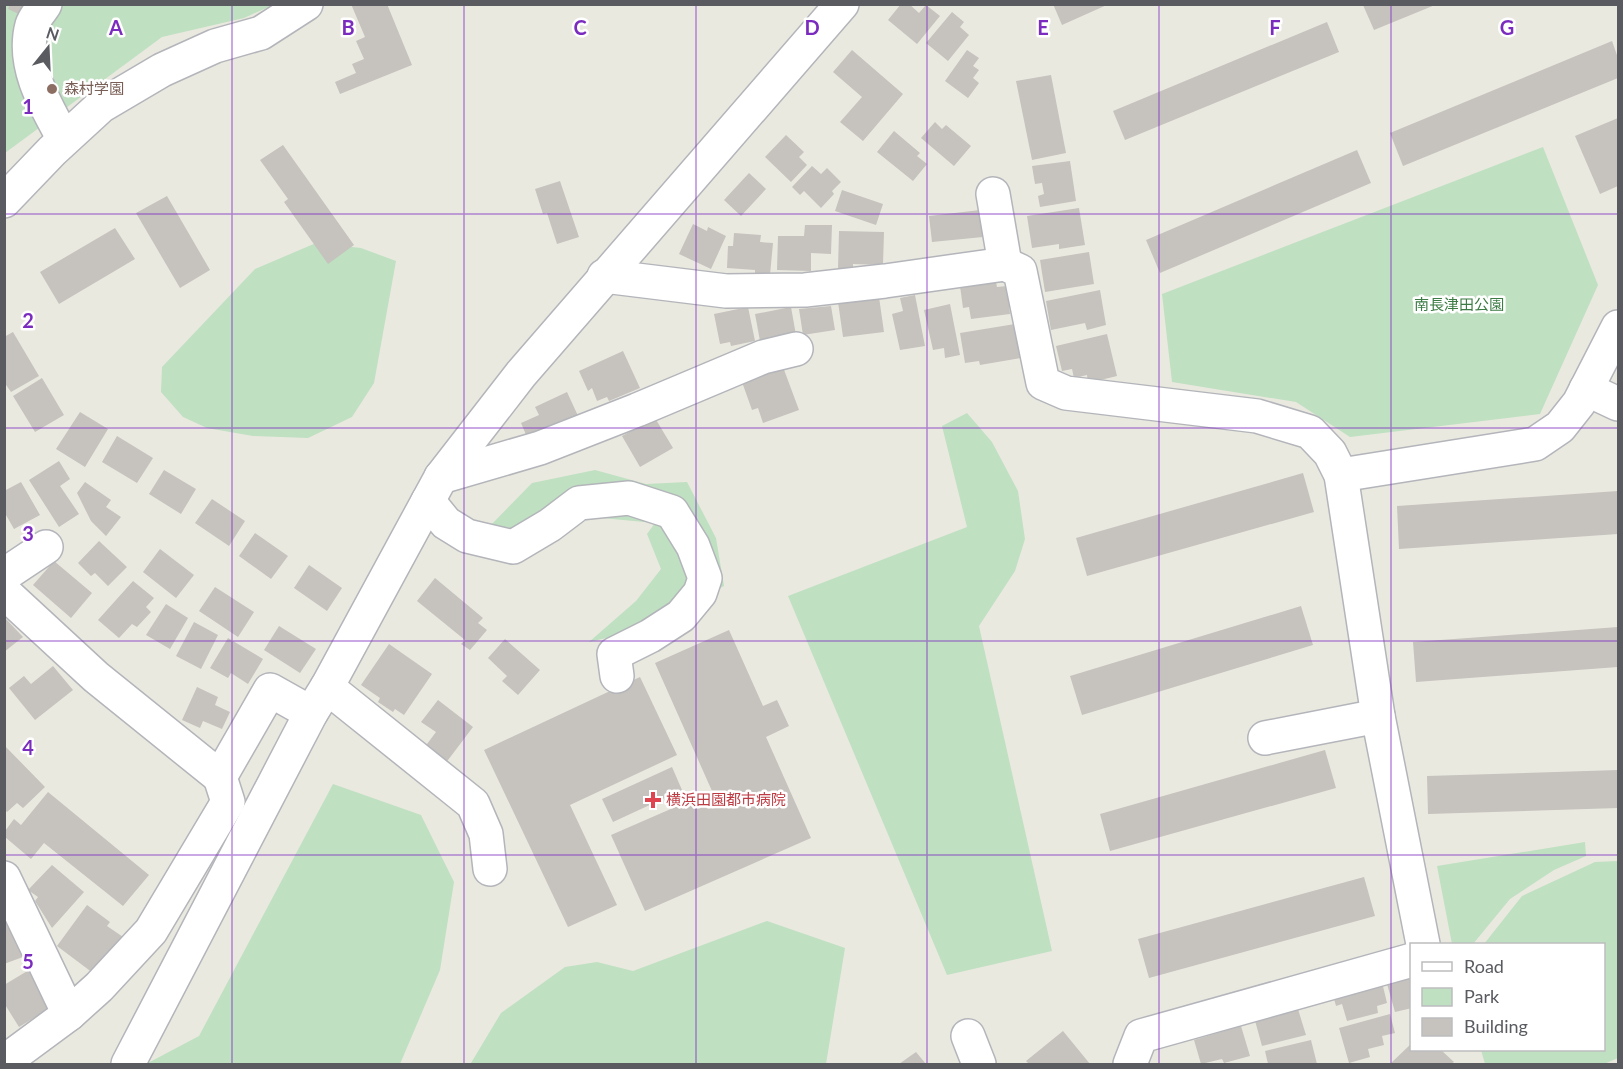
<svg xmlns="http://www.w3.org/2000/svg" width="1623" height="1069" font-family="Lato,'Noto Sans JP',sans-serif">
	<rect width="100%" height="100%" fill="#eae9e0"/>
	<g fill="#bfe0c1">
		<path d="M5,5H273L244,18L162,37L5,153Z"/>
		<path d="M1543,147L1598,285L1540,414L1350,437L1296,402L1172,382L1162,294Z"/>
		<path d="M316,243L361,248L396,261L374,383L352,417L308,438L253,436L207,428L183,417L161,392L162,367L255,269Z"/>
		<path d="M967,413L992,442L1018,491L1025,539L1015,571L979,626L1052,951L947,975L788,596L967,527L942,426Z"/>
		<path d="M595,470L646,484L687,482L716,538L724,586L632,632L589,642L636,601L661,569L647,534L655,523L602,518L575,522L496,553L489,527L532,483Z"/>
		<path d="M333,784L421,815L454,882L440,970L400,1064H146L199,1036Z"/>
		<path d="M1585,842L1586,856L1554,870L1510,899L1473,944H1452L1437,866Z"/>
		<path d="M1618,861V1058L1604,1064H1485L1481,1050H1604V944H1484L1522,896L1595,862Z"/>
		<path d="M767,921L845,948L826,1064H469L471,1063L501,1013L565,967L597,962L633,971Z"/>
	</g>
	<g fill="#c6c2be">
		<path d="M10,4H26L21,15L8,9Z"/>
		<path d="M351,4H387L412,65L340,94L335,82L356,73L352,64L364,59L356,41L365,37Z"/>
		<path d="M901,4H909L919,13L926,5L940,16L917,44L888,20Z"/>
		<path d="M1053,4H1109L1062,25Z"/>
		<path d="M1363,5H1435L1374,30Z"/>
		<path d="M952,12L964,22L960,27L969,35L948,61L926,43Z"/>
		<path d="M1327,22L1339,52L1125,140L1113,111Z"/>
		<path d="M1612,41L1618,58V78L1403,166L1390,133Z"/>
		<path d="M852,50L903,94L863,141L840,122L862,97L833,72Z"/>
		<path d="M967,50L979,58L973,66L979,70L973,78L979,83L968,98L945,81Z"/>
		<path d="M1051,75L1066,153L1032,160L1016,81Z"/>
		<path d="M1618,118V186L1600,194L1575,136Z"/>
		<path d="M935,122L942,129L946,125L971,146L954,166L921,138Z"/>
		<path d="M894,131L920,153L917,156L927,164L913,181L877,152Z"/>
		<path d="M786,135L804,152L799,157L807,165L791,182L765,157Z"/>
		<path d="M283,145L354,245L328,264L284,202L288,199L260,160Z"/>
		<path d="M1357,150L1371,183L1160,273L1146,240Z"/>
		<path d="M1070,161L1076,201L1040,207L1038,196L1044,194L1042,183L1035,184L1032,166Z"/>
		<path d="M812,166L821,174L827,168L841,182L832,191L834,194L821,208L804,191L800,195L792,187Z"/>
		<path d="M749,173L766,189L741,216L724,200Z"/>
		<path d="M560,181L579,237L557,244L547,213L543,214L535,189Z"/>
		<path d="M842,190L883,204L876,225L835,211Z"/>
		<path d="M167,196L210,270L180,288L136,213Z"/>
		<path d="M1079,208L1085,245L1059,249V244L1032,248L1027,216Z"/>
		<path d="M980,210L983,237L932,242L929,216Z"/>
		<path d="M693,224L707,231L708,227L726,236L711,269L679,254Z"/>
		<path d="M805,225H832L831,254L811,253V271L777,270L778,236H804Z"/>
		<path d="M115,228L135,259L59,304L40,272Z"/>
		<path d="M839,231L884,232L883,265L853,264V269H838Z"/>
		<path d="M734,233L761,235L760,242L773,243L770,275L755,274V270L727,268L728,246H733Z"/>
		<path d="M1089,252L1094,284L1045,292L1040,260Z"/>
		<path d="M996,282L997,287L1007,286L1010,314L971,319L969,307L963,308L960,286Z"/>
		<path d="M1100,290L1106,325L1087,330L1085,323L1051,330L1046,301Z"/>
		<path d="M915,295L925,346L900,350L892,314L903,311L900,298Z"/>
		<path d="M879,297L884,332L843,337L838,302Z"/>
		<path d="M950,304L960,355L945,358L944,348L933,350L924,310Z"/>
		<path d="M831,306L835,330L803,335L799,309Z"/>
		<path d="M748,307L755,341L731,346L730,342L720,344L714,314Z"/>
		<path d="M791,307L796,335L760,341L755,314Z"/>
		<path d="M1015,324L1021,358L980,365L979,361L965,363L960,333Z"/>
		<path d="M13,332L39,376L11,392L4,382V337Z"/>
		<path d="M1107,334L1117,376L1088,383L1087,375L1074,378L1072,369L1062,371L1056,346Z"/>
		<path d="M623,351L640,388L609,401L607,397L597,401L592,388L588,391L579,371Z"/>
		<path d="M783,367L799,410L763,423L758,408L752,410L742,382Z"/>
		<path d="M42,378L64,415L35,432L13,396Z"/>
		<path d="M567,392L579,418L527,437L521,423L539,415L535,407Z"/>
		<path d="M80,412L108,429L85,467L56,449Z"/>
		<path d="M655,418L673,448L640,467L622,436Z"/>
		<path d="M117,436L153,458L137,483L102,462Z"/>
		<path d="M59,461L70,479L60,486L79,514L59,527L29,480Z"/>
		<path d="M164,470L196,489L181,514L149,494Z"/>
		<path d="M1303,473L1314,512L1087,576L1076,538Z"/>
		<path d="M21,482L40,515L14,529L6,515L4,516V491Z"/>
		<path d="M85,482L111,500L106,507L121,517L106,536L91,521L77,493Z"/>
		<path d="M1618,491V534L1399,549L1397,506Z"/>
		<path d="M212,499L245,521L229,546L195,523Z"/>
		<path d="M255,533L288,556L271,579L239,556Z"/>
		<path d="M99,541L127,567L108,586L95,573L91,576L78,563Z"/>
		<path d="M160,549L194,575L176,598L143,572Z"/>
		<path d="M54,561L92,593L71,618L33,585Z"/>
		<path d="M309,565L342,588L327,611L294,588Z"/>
		<path d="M435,578L483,618L478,623L487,630L470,650L461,644L465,640L417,601Z"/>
		<path d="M133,581L154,598L146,607L151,612L137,627L132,624L119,638L98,620Z"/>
		<path d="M215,587L254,612L238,637L199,611Z"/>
		<path d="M166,604L188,618L170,649L146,635Z"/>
		<path d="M1301,606L1313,645L1082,715L1070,676Z"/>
		<path d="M4,617L23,637L4,652Z"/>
		<path d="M194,622L218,635L201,669L176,656Z"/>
		<path d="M279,626L316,649L300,673L264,650Z"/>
		<path d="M1618,627V667L1416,682L1413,642Z"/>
		<path d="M729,630L763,706L777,700L789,726L766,737L811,838L645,911L611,835L712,791L655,663Z"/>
		<path d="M228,638L263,659L248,684L231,673L228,678L210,668Z"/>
		<path d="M505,639L540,670L518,695L502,681L507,676L488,658Z"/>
		<path d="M389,644L432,674L404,715L395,709L393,712L378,702L380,698L361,685Z"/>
		<path d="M53,666L73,690L35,720L9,688L24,676L31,684Z"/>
		<path d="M640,677L677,755L570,805L617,905L568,927L484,750Z"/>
		<path d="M197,687L218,697L215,705L230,712L222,729L203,721L200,728L182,720Z"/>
		<path d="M438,700L473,727L445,764L424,748L436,732L421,722Z"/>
		<path d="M4,745L45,787L23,808L17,803L7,812L4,809Z"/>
		<path d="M1325,750L1336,788L1110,851L1100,814Z"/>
		<path d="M672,767L682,790L613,822L602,799Z"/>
		<path d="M1618,770V808L1428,814L1427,776Z"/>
		<path d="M48,792L149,875L123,906L44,843L31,859L5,837V831L14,819L21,825Z"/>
		<path d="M52,865L84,892L52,928L35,901L38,897L28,890Z"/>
		<path d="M1364,877L1375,916L1149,978L1138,939Z"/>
		<path d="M87,905L110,922L107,926L126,939L117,952L112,948L93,973L57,946Z"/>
		<path d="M4,907L31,954L4,964Z"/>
		<path d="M29,970L52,1007L19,1027L4,1003V985Z"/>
		<path d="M1412,978V1008L1395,1012L1387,984Z"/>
		<path d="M1382,982L1387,1003L1377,1006L1378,1013L1347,1021L1342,1004L1336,1006L1333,995Z"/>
		<path d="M1297,1006L1306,1035L1262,1046L1254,1017Z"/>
		<path d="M1390,1014L1395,1033L1382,1036L1384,1045L1368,1049L1370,1057L1349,1063L1339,1028Z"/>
		<path d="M1241,1026L1250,1056L1224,1063L1222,1059L1201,1064L1194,1040Z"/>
		<path d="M1063,1031L1090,1064H1029L1026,1061Z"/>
		<path d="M1311,1040L1317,1064H1268L1265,1051Z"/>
		<path d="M1412,1043V1050H1441L1454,1062L1451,1064H1390Z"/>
		<path d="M916,1052L926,1064H899Z"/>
	</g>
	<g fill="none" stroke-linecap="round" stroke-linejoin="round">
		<g stroke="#b3b5ba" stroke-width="36">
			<g id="minor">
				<path d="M45,4C41,11 34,18 32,25C21,65 45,105 64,139"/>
				<path d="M993,194L1005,264"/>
				<path d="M4,201L52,151L101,106L162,70L215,46L261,33L306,4"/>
				<path d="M604,276L726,291L805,290L885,281L1005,264L1020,271L1043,383L1066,393L1257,416L1310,432L1330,453L1341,475L1378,716L1423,944"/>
				<path d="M1586,389L1618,404"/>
				<path d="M1341,475L1535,444L1560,427L1579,403L1618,327"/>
				<path d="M441,477L540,448L637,410L763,357L796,349"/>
				<path d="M428,501L446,523L467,536L513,547L550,525L579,503L629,498L672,512L693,546L705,578L700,593L681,616L650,636L614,654L617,676"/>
				<path d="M4,575L46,547"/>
				<path d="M4,592L96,677L220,777L270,690L311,713"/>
				<path d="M327,687L473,804L486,834L490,869"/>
				<path d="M1265,738L1378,716"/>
				<path d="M4,878L69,1014"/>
				<path d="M968,1036L979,1064"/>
				<path d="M4,1062L69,1014L99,987L151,931L228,802L220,777"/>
				<path d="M128,1064L311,713L327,687L441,477L521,374L842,4"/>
				<path d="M1130,1064L1141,1036L1412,960"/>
			</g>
		</g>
		<use href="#minor" stroke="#fff" stroke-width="33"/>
	</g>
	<path fill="none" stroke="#7b2cbf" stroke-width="1.5" stroke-opacity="0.55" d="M232,4V1064M464,4V1064M696,4V1064M927,4V1064M1159,4V1064M1391,4V1064M4,214H1618M4,428H1618M4,641H1618M4,855H1618"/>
	<circle fill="#8d6e63" stroke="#fff" stroke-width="2" cx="52" cy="89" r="6"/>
	<path fill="#e0444e" stroke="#fff" stroke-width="2" d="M650 791h6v6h6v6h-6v6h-6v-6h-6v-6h6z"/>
	<g text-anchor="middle" stroke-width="5" stroke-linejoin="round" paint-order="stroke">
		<g font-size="15" fill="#785e54" stroke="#fff" text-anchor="start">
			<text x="64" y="94">森村学園</text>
		</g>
		<g font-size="15" fill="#3c7b43" stroke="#fff">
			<text x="1459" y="310">南長津田公園</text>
		</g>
		<g font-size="15" fill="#be3a42" stroke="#fff" text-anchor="start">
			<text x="666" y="805">横浜田園都市病院</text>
		</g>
	</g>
	<g font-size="20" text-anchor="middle" font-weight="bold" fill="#7b2cbf" stroke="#fff" stroke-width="5" stroke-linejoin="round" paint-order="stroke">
		<text x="116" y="35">A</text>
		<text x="348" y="35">B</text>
		<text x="580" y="35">C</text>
		<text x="812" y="35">D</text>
		<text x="1043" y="35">E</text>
		<text x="1275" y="35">F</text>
		<text x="1507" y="35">G</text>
		<text x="28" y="114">1</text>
		<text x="28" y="328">2</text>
		<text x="28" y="541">3</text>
		<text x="28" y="755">4</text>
		<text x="28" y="969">5</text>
	</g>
	<rect width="1623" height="1069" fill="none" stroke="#595b60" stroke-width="12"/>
	<rect x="1410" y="943" width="195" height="108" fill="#ffffff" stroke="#bdbdbf" stroke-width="1.5"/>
	<rect x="1422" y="962" width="30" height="9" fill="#ffffff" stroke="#bdbdbf" stroke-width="1.5"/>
	<text x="1464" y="973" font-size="18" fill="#595b60">Road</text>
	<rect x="1422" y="988" width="30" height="18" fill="#bfe0c1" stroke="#bdbdbf" stroke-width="1.5"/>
	<text x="1464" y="1003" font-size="18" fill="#595b60">Park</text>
	<rect x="1422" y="1018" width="30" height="18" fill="#c6c2be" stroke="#bdbdbf" stroke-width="1.5"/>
	<text x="1464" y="1033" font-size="18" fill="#595b60">Building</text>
	<g transform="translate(48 48) rotate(18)" stroke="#ffffff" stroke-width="4.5" paint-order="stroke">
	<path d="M0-4.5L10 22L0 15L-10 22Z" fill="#595b60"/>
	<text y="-9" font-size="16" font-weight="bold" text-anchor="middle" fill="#595b60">N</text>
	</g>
</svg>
